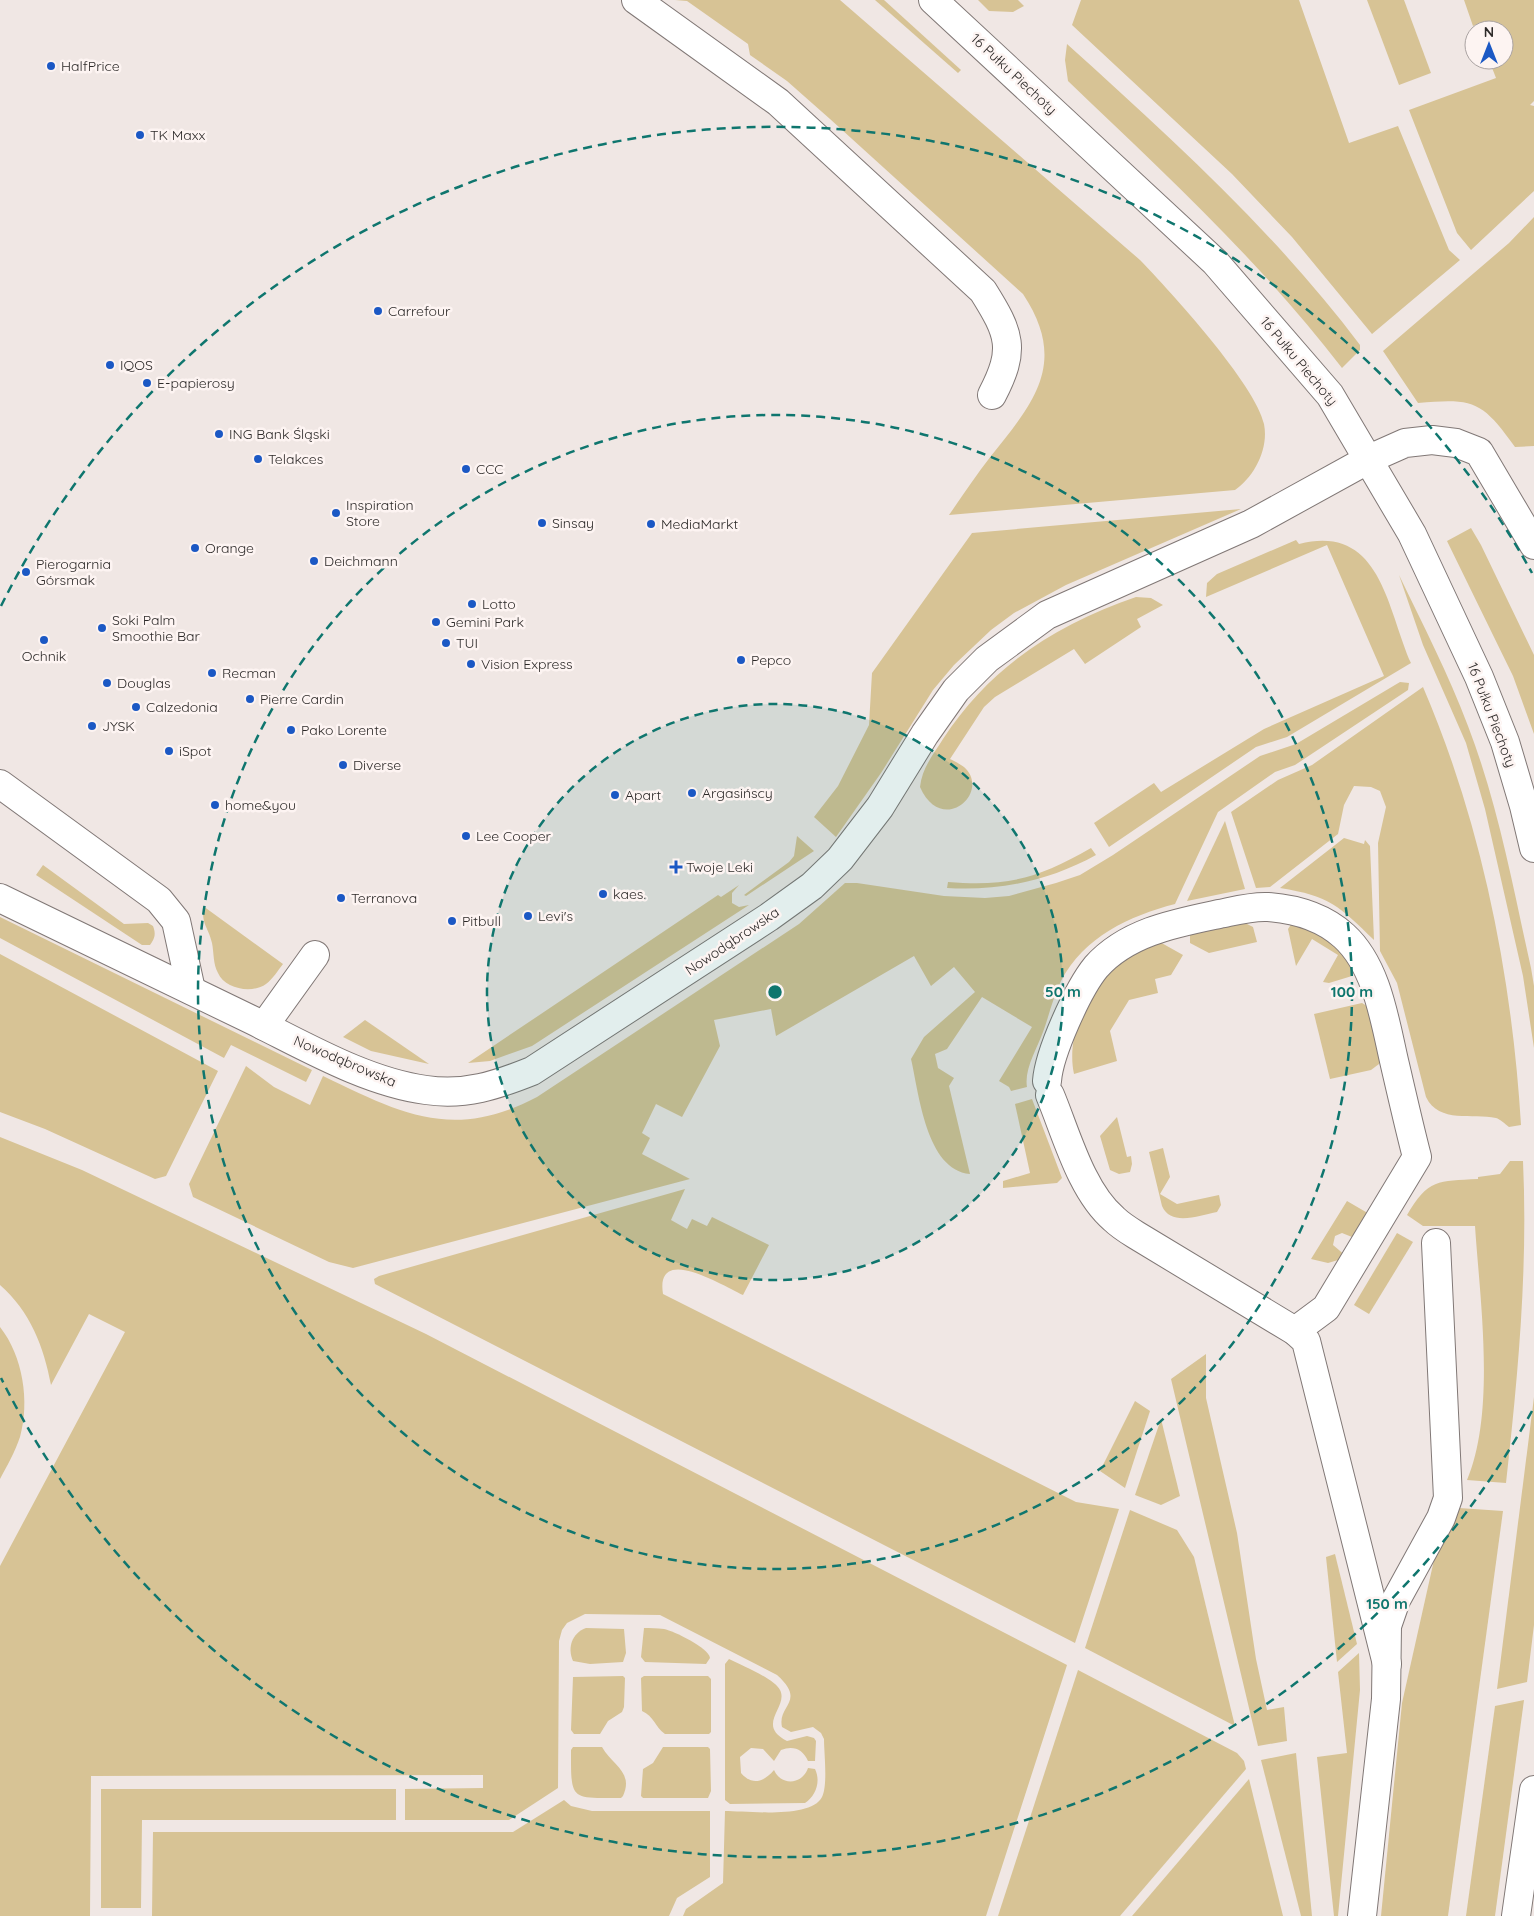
<svg xmlns="http://www.w3.org/2000/svg" width="1534" height="1916" font-family="Quicksand,sans-serif">
	<rect width="100%" height="100%" fill="#f0e7e4"/>
	<g fill="#d7c395">
		<path d="M675,0H840L1140,260C1170,291 1256,385 1264,424C1269,449 1254,477 1235,490L949,515C963,495 976,475 991,456C1035,401 1068,362 1023,294L830,119L787,81L750,55L748,44L687,1Z"/>
		<path d="M875,0H884L961,70L958,73Z"/>
		<path d="M978,0H1018L1024,6L1013,12L989,11Z"/>
		<path d="M1081,0H1299L1349,143L1398,126L1449,250L1460,260L1372,334L1292,237L1232,174L1072,25Z"/>
		<path d="M1367,0H1404L1431,73L1399,85Z"/>
		<path d="M1464,0H1534V101L1530,105L1534,106V191L1471,250L1457,233L1409,110L1496,78L1489,60H1504V30H1481L1478,24L1473,26Z"/>
		<path d="M1067,44C1170,137 1276,233 1360,345V350L1342,368C1261,262 1164,173 1068,81L1065,60Z"/>
		<path d="M1534,217V446L1515,447C1482,401 1474,398 1418,403L1383,351L1509,243Z"/>
		<path d="M1241,509L1066,585L1014,613L991,630L954,665L933,690L881,773L836,837L814,817L838,786L869,725L872,673L972,533Z"/>
		<path d="M1471,528L1481,545L1534,655V734L1513,676L1447,541Z"/>
		<path d="M1296,540L1299,544C1381,523 1387,609 1411,663L1287,737L1256,747L1109,847L1094,823L1154,783L1161,792L1264,729L1384,676L1327,545L1206,597L1207,583L1217,574Z"/>
		<path d="M1399,575C1423,625 1449,675 1468,726C1498,804 1513,887 1531,968L1534,986V1048L1523,976L1485,809L1466,743L1423,645Z"/>
		<path d="M1136,597L1151,598L1163,605L1137,619L1141,627L1085,664L1074,649L995,697L984,707L950,759C954,761 960,764 964,767C992,792 942,837 920,787C922,768 933,755 943,739C990,667 1055,625 1136,597Z"/>
		<path d="M1400,682L1409,683L1408,690L1295,765L1275,772L1218,812L1175,904C1129,916 1084,937 1061,981C1053,997 1049,1016 1043,1032C1037,1049 1024,1069 1027,1087L1011,1091L1009,1087L999,1081L1032,1027L982,997L947,1049L935,1054L938,1068L954,1078L949,1086L970,1174C926,1170 919,1093 911,1059L924,1037L975,992L954,967L931,986L914,956L776,1036L771,1009L714,1020L720,1046L682,1117L656,1104L642,1133L650,1138L642,1154L690,1179L353,1268L329,1262L193,1197L189,1184L246,1066L274,1087L310,1105L323,1076C402,1114 453,1141 537,1097L799,924L845,883H857L944,896L985,898L1009,896L1056,883L1080,875L1113,855L1260,756L1296,744Z"/>
		<path d="M1423,687C1482,824 1512,977 1521,1125L1509,1127C1505,1124 1500,1119 1496,1118C1473,1113 1439,1124 1426,1097L1397,983L1380,951L1378,843L1386,807L1380,791L1371,787L1354,786L1344,805L1338,834L1270,887L1256,888L1231,812L1278,780L1312,765Z"/>
		<path d="M1225,821L1245,889L1187,901Z"/>
		<path d="M797,836L814,851L746,896L744,895L789,862L794,856Z"/>
		<path d="M1344,838L1364,844L1365,840L1370,846L1374,940C1339,906 1330,896 1280,888Z"/>
		<path d="M1091,848L1096,855C1049,881 1000,891 947,888L948,882C1009,887 1038,878 1091,848Z"/>
		<path d="M43,865L124,924L148,923L153,926C156,934 155,938 150,945H142L36,875Z"/>
		<path d="M739,885L732,893V903L739,907L749,905L532,1046L490,1061L468,1063L718,895L721,897Z"/>
		<path d="M203,906L283,964C278,970 273,979 266,984C252,994 225,989 218,973C213,964 214,953 212,943C208,926 202,926 203,906Z"/>
		<path d="M0,917L312,1070L306,1082L231,1045L224,1058L0,938Z"/>
		<path d="M1243,922L1253,927L1257,942L1209,953L1190,943V932Z"/>
		<path d="M1292,923L1330,937L1352,964V976L1329,983L1323,982L1338,955L1312,939L1296,966L1288,929Z"/>
		<path d="M1158,941L1183,955L1171,975L1155,979L1158,993L1129,1000L1110,1031L1117,1061L1074,1074C1066,1037 1086,990 1114,965C1125,955 1144,948 1158,941Z"/>
		<path d="M0,954L218,1071L166,1176L155,1179L45,1129L0,1112Z"/>
		<path d="M1362,1003L1370,1008L1381,1057L1379,1064L1371,1070L1330,1079L1314,1014Z"/>
		<path d="M365,1020L429,1064L371,1051L343,1037Z"/>
		<path d="M1032,1099L1062,1178L1057,1183L1003,1188V1181L1030,1173L1015,1104Z"/>
		<path d="M1117,1117L1127,1157L1131,1156L1132,1164L1130,1172L1119,1174L1110,1170L1100,1136Z"/>
		<path d="M0,1137L82,1170L426,1334L1067,1665L986,1916H683L686,1909L723,1883L725,1811C747,1811 811,1819 822,1797C828,1785 824,1753 824,1739L821,1733L813,1727L791,1732L782,1727C777,1705 807,1702 777,1675L660,1615L585,1614L567,1623L562,1630L559,1641L558,1788L509,1820H405V1789L483,1788V1775L91,1776L90,1916H0V1566L125,1332L89,1314L51,1385C44,1347 30,1311 0,1285Z"/>
		<path d="M1163,1148L1170,1177L1160,1194L1177,1204L1219,1195L1221,1205L1217,1212C1200,1215 1171,1227 1162,1206L1149,1152Z"/>
		<path d="M1510,1161H1523C1528,1269 1518,1375 1506,1483L1467,1480C1496,1411 1480,1301 1475,1226H1423L1407,1215C1428,1179 1438,1181 1478,1179V1177L1500,1174Z"/>
		<path d="M685,1189L671,1220L687,1229L692,1219L707,1226L712,1217L769,1245L743,1295C723,1286 655,1243 663,1294L1076,1502L1119,1509L1075,1643L375,1284L374,1279L379,1276Z"/>
		<path d="M1347,1201L1371,1215L1357,1239L1342,1233L1335,1236L1333,1245L1346,1256L1345,1258L1328,1263L1311,1259Z"/>
		<path d="M1397,1233L1413,1242L1369,1314L1354,1305Z"/>
		<path d="M0,1327C23,1356 30,1402 20,1437C15,1452 7,1466 0,1479Z"/>
		<path d="M1206,1354V1398L1237,1533L1256,1659L1267,1710L1284,1707L1287,1741L1258,1746L1171,1379Z"/>
		<path d="M1534,1397V1625L1527,1682L1497,1689Z"/>
		<path d="M1135,1401L1150,1411L1125,1488L1100,1471Z"/>
		<path d="M1161,1419L1180,1496L1161,1505L1135,1495Z"/>
		<path d="M1459,1508L1503,1511L1448,1916H1381L1402,1703L1434,1560Z"/>
		<path d="M1130,1510L1177,1530L1194,1557L1235,1726L1085,1648Z"/>
		<path d="M1335,1554L1357,1644L1337,1662L1326,1557Z"/>
		<path d="M586,1628L624,1629L626,1653L623,1662L590,1664L573,1661C567,1648 572,1633 586,1628Z"/>
		<path d="M644,1628C650,1628 657,1628 664,1629C674,1631 709,1648 710,1658L706,1664L645,1662L641,1657Z"/>
		<path d="M1359,1653L1360,1690L1338,1916H1334L1317,1757L1347,1753L1338,1672Z"/>
		<path d="M729,1659C741,1665 775,1679 780,1690C789,1707 755,1725 787,1741L807,1736L814,1738L816,1741L815,1761H808C803,1749 793,1745 781,1750L774,1761L763,1749L751,1748L740,1757L741,1773C752,1786 764,1782 774,1770C781,1786 802,1785 808,1768L815,1769C821,1781 816,1796 805,1803L730,1804L725,1800V1664Z"/>
		<path d="M1078,1670L1237,1753L1244,1761L1246,1769L1120,1916H998Z"/>
		<path d="M623,1676L625,1678L624,1707L622,1712L608,1721L600,1734H574L571,1730L573,1677Z"/>
		<path d="M644,1676H708L711,1679V1732L709,1734H665C655,1727 654,1716 642,1711L641,1678Z"/>
		<path d="M1524,1700L1495,1916H1466L1495,1706Z"/>
		<path d="M573,1747H602C612,1765 634,1772 623,1796L621,1798C570,1798 571,1801 571,1750Z"/>
		<path d="M663,1747H708L710,1749L711,1791L708,1798H643L641,1796L643,1769L653,1763Z"/>
		<path d="M1296,1753L1312,1916H1301L1261,1760Z"/>
		<path d="M1249,1779L1283,1916H1132Z"/>
		<path d="M101,1789H396V1820H142L141,1908H101Z"/>
		<path d="M564,1800L571,1806L592,1811H710V1877L677,1898L669,1916H152L153,1832H513Z"/>
	</g>
	<g fill="none" stroke-linecap="round" stroke-linejoin="round">
		<g stroke="#817876" stroke-width="30">
			<g id="minor">
				<path d="M636,0L778,102L983,291C1010,334 1016,349 992,395"/>
				<path d="M933,0L1215,262L1330,395L1412,534L1479,677L1505,742L1524,806L1534,848"/>
				<path d="M0,784L159,900L176,921L191,990"/>
				<path d="M0,898C84,938 168,979 252,1020C305,1046 366,1082 426,1090C465,1096 497,1085 532,1071L769,917L812,886L840,859L880,807L925,734L956,690L987,659L1047,615L1251,524L1369,459L1405,443L1432,440L1456,443L1479,452L1534,545"/>
				<path d="M264,1026L315,955"/>
				<path d="M1047,1081C1049,1053 1078,989 1096,967C1127,932 1176,923 1219,914C1234,911 1252,906 1268,907C1295,909 1323,917 1344,936C1378,967 1385,1023 1395,1065C1402,1095 1409,1126 1417,1157L1326,1308L1295,1331"/>
				<path d="M1050,1095C1066,1133 1081,1191 1114,1219C1120,1225 1128,1230 1136,1235L1295,1331L1306,1341L1387,1664"/>
				<path d="M1362,1916L1386,1699L1387,1626L1396,1600L1441,1518L1448,1498L1436,1243"/>
				<path d="M1516,1916L1534,1790"/>
			</g>
		</g>
		<use href="#minor" stroke="#fff" stroke-width="28"/>
	</g>
	<circle cx="775" cy="992" r="288" fill="#0f766e" fill-opacity=".12"/>
	<g fill="none" stroke="#0f766e" stroke-width="2.5" stroke-dasharray="9 6">
		<circle cx="775" cy="992" r="288"/>
		<circle cx="775" cy="992" r="577"/>
		<path d="M1532 1411A865 865 0 0 1 1 1378M1 606A865 865 0 0 1 1532 573"/>
	</g>
	<g fill="#1b58c4" stroke="#fdf4f2" stroke-width="2">
		<circle cx="51" cy="66" r="5"/>
		<circle cx="140" cy="135" r="5"/>
		<circle cx="378" cy="311" r="5"/>
		<circle cx="110" cy="365" r="5"/>
		<circle cx="147" cy="383" r="5"/>
		<circle cx="219" cy="434" r="5"/>
		<circle cx="258" cy="459" r="5"/>
		<circle cx="466" cy="469" r="5"/>
		<circle cx="336" cy="513" r="5"/>
		<circle cx="542" cy="523" r="5"/>
		<circle cx="651" cy="524" r="5"/>
		<circle cx="195" cy="548" r="5"/>
		<circle cx="314" cy="561" r="5"/>
		<circle cx="26" cy="572" r="5"/>
		<circle cx="472" cy="604" r="5"/>
		<circle cx="436" cy="622" r="5"/>
		<circle cx="102" cy="628" r="5"/>
		<circle cx="44" cy="640" r="5"/>
		<circle cx="446" cy="643" r="5"/>
		<circle cx="741" cy="660" r="5"/>
		<circle cx="471" cy="664" r="5"/>
		<circle cx="212" cy="673" r="5"/>
		<circle cx="107" cy="683" r="5"/>
		<circle cx="250" cy="699" r="5"/>
		<circle cx="136" cy="707" r="5"/>
		<circle cx="92" cy="726" r="5"/>
		<circle cx="291" cy="730" r="5"/>
		<circle cx="169" cy="751" r="5"/>
		<circle cx="343" cy="765" r="5"/>
		<circle cx="692" cy="793" r="5"/>
		<circle cx="615" cy="795" r="5"/>
		<circle cx="215" cy="805" r="5"/>
		<circle cx="466" cy="836" r="5"/>
		<path d="M673.5 859.5h5v5h5v5h-5v5h-5v-5h-5v-5h5z"/>
		<circle cx="603" cy="894" r="5"/>
		<circle cx="341" cy="898" r="5"/>
		<circle cx="528" cy="916" r="5"/>
		<circle cx="452" cy="921" r="5"/>
	</g>
	<g text-anchor="middle" stroke-width="5" stroke-linejoin="round" paint-order="stroke">
		<g font-size="14" fill="#2d2a29" stroke="#fdf4f2" text-anchor="start">
			<text x="61" y="71">HalfPrice</text>
			<text x="150" y="140">TK Maxx</text>
			<text x="388" y="316">Carrefour</text>
			<text x="120" y="370">IQOS</text>
			<text x="157" y="388">E-papierosy</text>
			<text x="229" y="439">ING Bank Śląski</text>
			<text x="268" y="464">Telakces</text>
			<text x="476" y="474">CCC</text>
			<text x="346" y="510">Inspiration<tspan x="346" dy="16">Store</tspan></text>
			<text x="552" y="528">Sinsay</text>
			<text x="661" y="529">MediaMarkt</text>
			<text x="205" y="553">Orange</text>
			<text x="324" y="566">Deichmann</text>
			<text x="36" y="569">Pierogarnia<tspan x="36" dy="16">Górsmak</tspan></text>
			<text x="482" y="609">Lotto</text>
			<text x="112" y="625">Soki Palm<tspan x="112" dy="16">Smoothie Bar</tspan></text>
			<text x="446" y="627">Gemini Park</text>
			<text x="456" y="648">TUI</text>
			<text x="44" y="661" text-anchor="middle">Ochnik</text>
			<text x="751" y="665">Pepco</text>
			<text x="481" y="669">Vision Express</text>
			<text x="222" y="678">Recman</text>
			<text x="117" y="688">Douglas</text>
			<text x="260" y="704">Pierre Cardin</text>
			<text x="146" y="712">Calzedonia</text>
			<text x="102" y="731">JYSK</text>
			<text x="301" y="735">Pako Lorente</text>
			<text x="179" y="756">iSpot</text>
			<text x="353" y="770">Diverse</text>
			<text x="702" y="798">Argasińscy</text>
			<text x="625" y="800">Apart</text>
			<text x="225" y="810">home&amp;you</text>
			<text x="476" y="841">Lee Cooper</text>
			<text x="686" y="872">Twoje Leki</text>
			<text x="613" y="899">kaes.</text>
			<text x="351" y="903">Terranova</text>
			<text x="538" y="921">Levi's</text>
			<text x="462" y="926">Pitbull</text>
		</g>
		<g font-size="14" fill="#2d2a29" stroke="#fdf4f2">
			<text transform="translate(1014 74) rotate(43)" y="5">16 Pułku Piechoty</text>
			<text transform="translate(1299 361) rotate(50)" y="5">16 Pułku Piechoty</text>
			<text transform="translate(1492 715) rotate(69)" y="5">16 Pułku Piechoty</text>
			<text transform="translate(732 941) rotate(-34)" y="5">Nowodąbrowska</text>
			<text transform="translate(345 1061) rotate(23)" y="5">Nowodąbrowska</text>
		</g>
	</g>
	<circle cx="775" cy="992" r="8" fill="#0f766e" stroke="#fdf4f2" stroke-width="2.5"/>
	<g font-size="15" text-anchor="middle" font-weight="bold" fill="#0f766e" stroke="#fdf4f2" stroke-width="5" stroke-linejoin="round" paint-order="stroke">
		<text x="1063" y="997">50 m</text>
		<text x="1352" y="997">100 m</text>
		<text x="1387" y="1609">150 m</text>
	</g>
	<g transform="translate(1489 45)"><circle r="24" fill="#fdf4f2" stroke="#aaa3a2"/>
	<path d="M0-4L9 19L0 12L-9 19Z" fill="#1b58c4"/>
	<text y="-8" font-size="14" font-weight="bold" text-anchor="middle" fill="#2d2a29">N</text>
	</g>
</svg>
